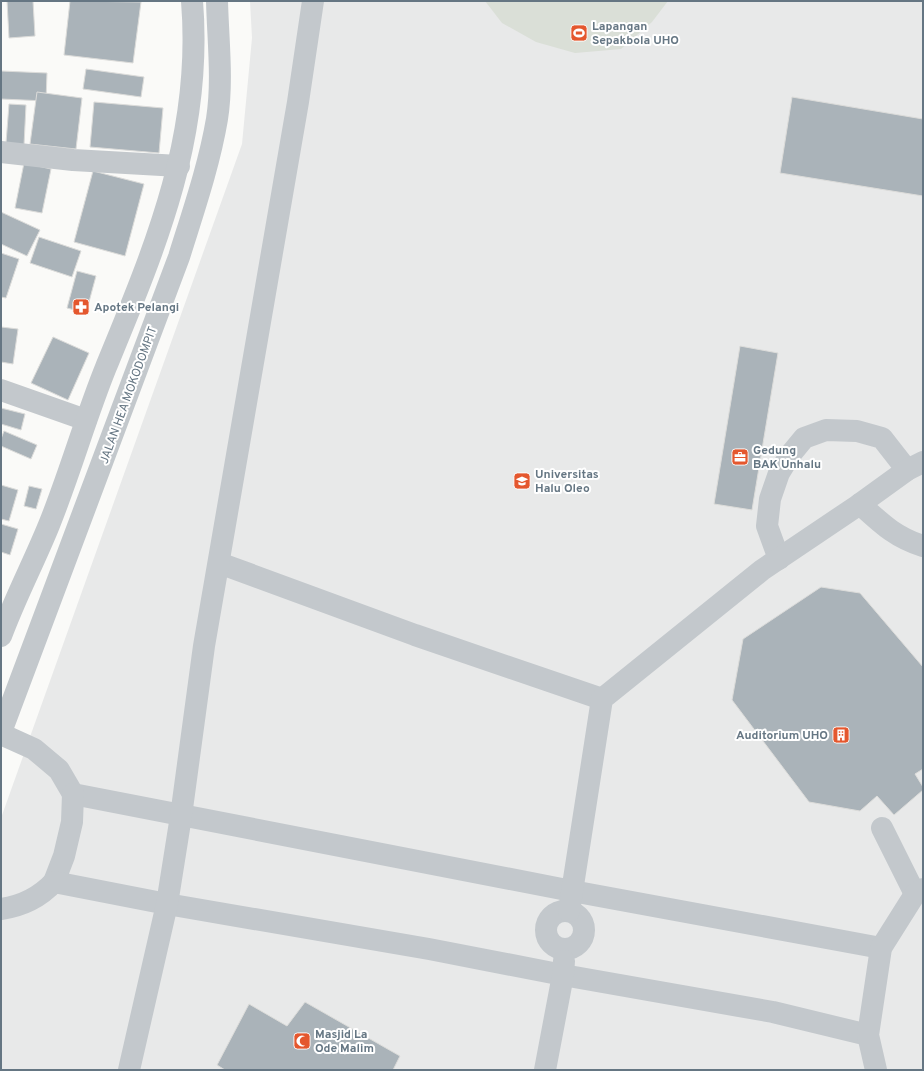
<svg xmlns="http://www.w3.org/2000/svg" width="924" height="1071" font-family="Overpass,sans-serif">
	<rect width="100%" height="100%" fill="#fafaf8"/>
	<path fill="#e8e9e9" d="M250,1H923V1070H1V818L242,144L252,38Z"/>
	<path fill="#dadfd7" d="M485,1H668L652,22L621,49L575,53L536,42L502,23Z"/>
	<g fill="#aab3b9" stroke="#dcdcda">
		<path d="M7,1H33L35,36L9,38Z"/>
		<path d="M70,1L141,2L133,63L64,55Z"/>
		<path d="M86,69L144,77L141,97L83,89Z"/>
		<path d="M1,71L47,73L46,101L1,99Z"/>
		<path d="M37,92L82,98L76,149L30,144Z"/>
		<path d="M792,97L923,119V196L780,173Z"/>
		<path d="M94,102L163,108L159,153L90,147Z"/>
		<path d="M9,104L26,105L24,145L6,143Z"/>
		<path d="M24,163L51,169L42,213L15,208Z"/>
		<path d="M93,171L144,184L125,256L74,242Z"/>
		<path d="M1,212L40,230L27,256L1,244Z"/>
		<path d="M39,237L81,251L72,277L30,263Z"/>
		<path d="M1,253L19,259L6,298L1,297Z"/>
		<path d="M77,271L96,276L86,313L67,308Z"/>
		<path d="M1,327L18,329L13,364L1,362Z"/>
		<path d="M53,337L89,353L68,400L31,383Z"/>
		<path d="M740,346L778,353L752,510L714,504Z"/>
		<path d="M1,408L25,414L21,430L1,424Z"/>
		<path d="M4,431L37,445L31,459L1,446V439Z"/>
		<path d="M1,485L18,490L9,521L1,519Z"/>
		<path d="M29,486L42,489L36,509L24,506Z"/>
		<path d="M1,524L18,529L10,555L1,552Z"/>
		<path d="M821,587L860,593L923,667V769L915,774L923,787V790L894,815L877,796L860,811L809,802L732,700L743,639Z"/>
		<path d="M305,1002L400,1056L393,1070H225L217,1065L249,1004L287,1026Z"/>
	</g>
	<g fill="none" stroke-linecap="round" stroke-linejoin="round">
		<g stroke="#c3c8cc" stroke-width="22">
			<path d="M1,152L73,160L179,166"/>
			<path d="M1,390L86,420"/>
			<path d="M860,504C882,524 895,537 923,546"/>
			<path d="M779,559L767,526L770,499L779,473L790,455L804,438L826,430L857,431L882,438L907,470"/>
			<path d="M219,563L415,635L602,699"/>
			<path d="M1,636C15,598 34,562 49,525C70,473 85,419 106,367C156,246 203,135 192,1"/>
			<path d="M1,732L179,257C193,212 209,166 217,119C223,81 218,40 217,1"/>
			<path d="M1,734L34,749L59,770L73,794L572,891L881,948"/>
			<path d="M882,828L915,894"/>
			<path d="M54,882L64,856L72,822L73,794"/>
			<path d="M1,909C22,906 40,897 54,882L167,904L429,949L563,975L773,1012L868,1035"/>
			<circle cx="565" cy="930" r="19"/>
			<path d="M569,911L602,699L762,570L860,504L907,470L923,462"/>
			<path d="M129,1070L167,904L181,816L204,646L298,102L313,1"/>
			<path d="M545,1070L563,975L564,961"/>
			<path d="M876,1070L868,1035L881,948L915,894L923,889"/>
		</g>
	</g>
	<defs>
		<g id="stadium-square" transform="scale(0.9)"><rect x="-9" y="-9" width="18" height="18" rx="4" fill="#e4572e" stroke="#fff"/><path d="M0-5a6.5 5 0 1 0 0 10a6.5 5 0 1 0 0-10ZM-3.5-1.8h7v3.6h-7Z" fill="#fff"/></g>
		<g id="pharmacy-square" transform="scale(0.9)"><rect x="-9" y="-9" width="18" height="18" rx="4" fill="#e4572e" stroke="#fff"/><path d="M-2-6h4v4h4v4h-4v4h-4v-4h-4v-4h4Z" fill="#fff"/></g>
		<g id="office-square" transform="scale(0.9)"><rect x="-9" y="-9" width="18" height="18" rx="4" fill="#e4572e" stroke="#fff"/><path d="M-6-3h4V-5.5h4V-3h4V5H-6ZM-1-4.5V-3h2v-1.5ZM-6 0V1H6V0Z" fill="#fff"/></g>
		<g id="university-square" transform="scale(0.9)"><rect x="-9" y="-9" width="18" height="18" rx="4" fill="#e4572e" stroke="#fff"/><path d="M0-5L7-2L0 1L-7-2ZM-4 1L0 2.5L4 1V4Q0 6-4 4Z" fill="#fff"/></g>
		<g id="building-square" transform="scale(0.9)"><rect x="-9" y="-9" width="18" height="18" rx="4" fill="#e4572e" stroke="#fff"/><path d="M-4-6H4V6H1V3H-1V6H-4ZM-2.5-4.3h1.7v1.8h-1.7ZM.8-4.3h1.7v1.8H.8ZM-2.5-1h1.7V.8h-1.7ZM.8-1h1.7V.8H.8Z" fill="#fff"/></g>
		<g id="mosque-square" transform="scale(0.9)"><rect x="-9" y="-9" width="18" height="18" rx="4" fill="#e4572e" stroke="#fff"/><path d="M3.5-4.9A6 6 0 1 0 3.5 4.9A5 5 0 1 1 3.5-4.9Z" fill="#fff"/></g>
	</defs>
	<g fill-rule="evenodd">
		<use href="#stadium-square" x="579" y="33"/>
		<use href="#pharmacy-square" x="81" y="307"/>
		<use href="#office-square" x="740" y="457"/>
		<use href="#university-square" x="522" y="481"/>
		<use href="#building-square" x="841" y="735"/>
		<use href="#mosque-square" x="302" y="1041"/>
	</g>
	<g text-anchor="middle" stroke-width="4" stroke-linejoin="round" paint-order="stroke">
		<g font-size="12" font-weight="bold" fill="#657683" stroke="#fff" text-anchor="start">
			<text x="592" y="30">Lapangan<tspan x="592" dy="14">Sepakbola UHO</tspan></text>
			<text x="94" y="311">Apotek Pelangi</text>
			<text x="753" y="454">Gedung<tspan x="753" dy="14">BAK Unhalu</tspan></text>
			<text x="535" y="478">Universitas<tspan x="535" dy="14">Halu Oleo</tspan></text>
			<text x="828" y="739" text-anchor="end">Auditorium UHO</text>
			<text x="315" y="1038">Masjid La<tspan x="315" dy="14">Ode Malim</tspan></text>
		</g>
		<g font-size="12" fill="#657683" stroke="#fff">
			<text transform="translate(128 395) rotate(-70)" y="4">JALAN HEA MOKODOMPIT</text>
		</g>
	</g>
	<rect width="924" height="1071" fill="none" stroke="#657683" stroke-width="4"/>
</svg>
